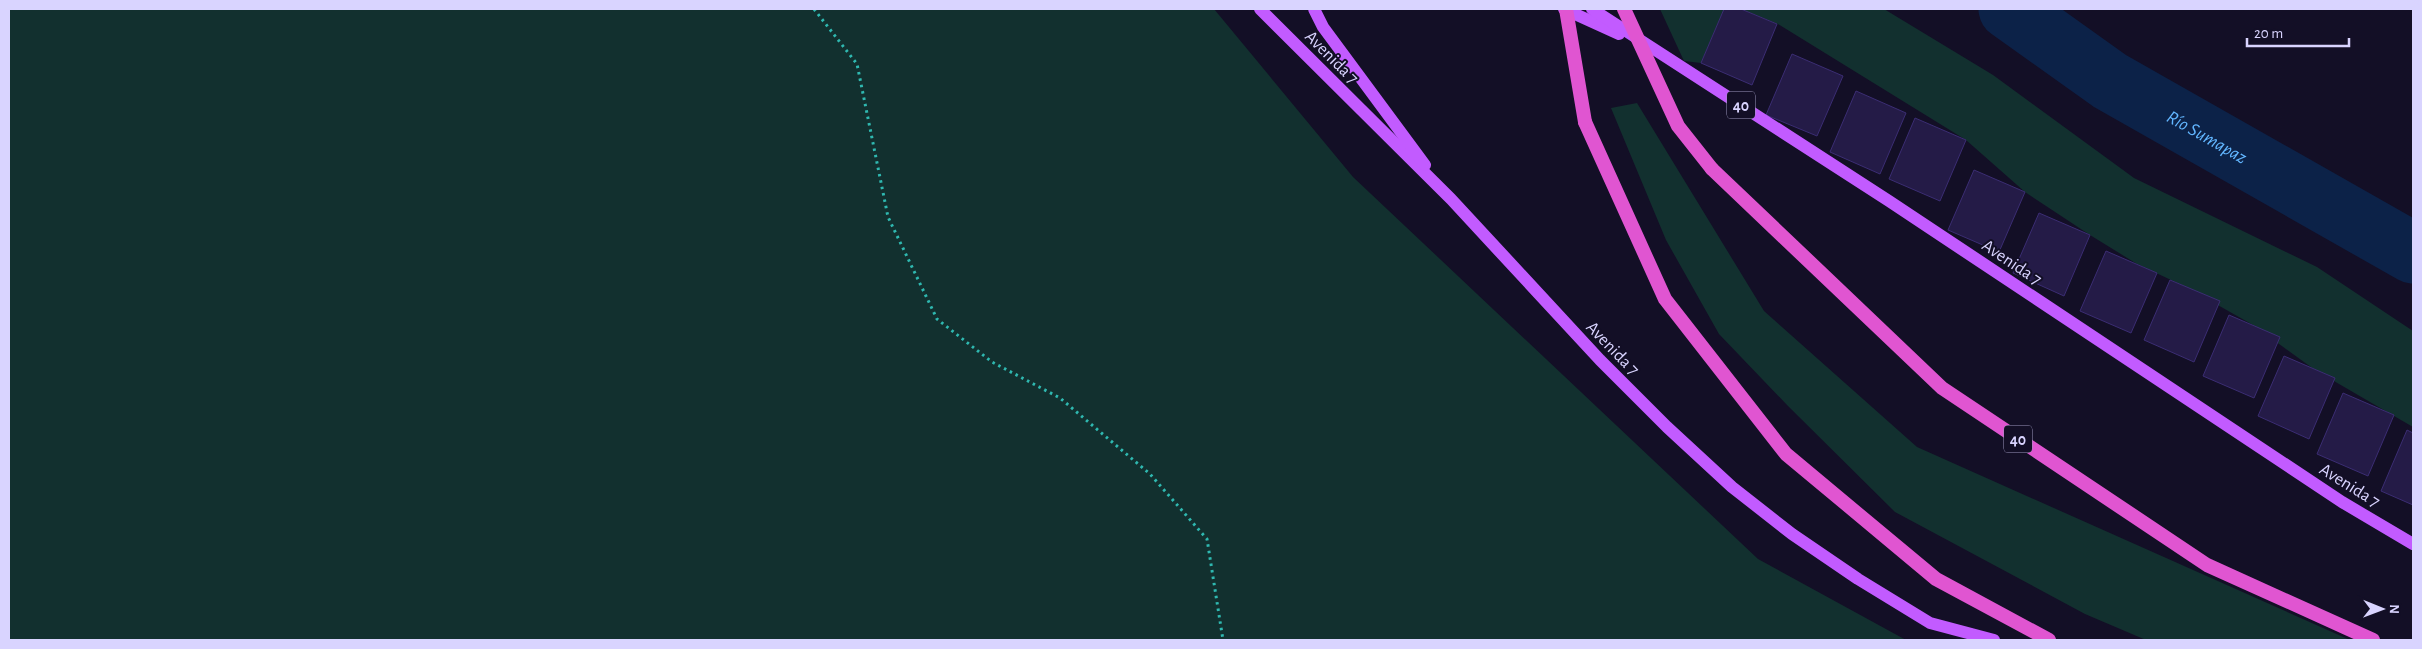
<svg xmlns="http://www.w3.org/2000/svg" width="2422" height="649" font-family="'Alegreya Sans',sans-serif">
	<rect width="100%" height="100%" fill="#130f26"/>
	<g fill="#12302f">
		<path d="M9,9H1214L1353,177L1758,559L1906,640H9Z"/>
		<path d="M1660,9H1724L1701,63L1684,61Z"/>
		<path d="M1741,9H1884L1993,75L2134,178L2317,267L2413,331V427L2315,370L2253,325L2186,287L2137,264L2090,235L2025,192L1966,140L1778,24Z"/>
		<path d="M1637,103L1764,311L1917,447L2350,640H2146L2085,614L1895,512L1788,406L1719,334L1666,240L1611,108Z"/>
	</g>
	<g fill="none" stroke-linecap="round" stroke-linejoin="round">
		<path stroke="#0c2248" stroke-width="61" id="s1" d="M2009,9L2110,81L2413,253"/>
	</g>
	<g fill="#241b47" stroke="#3b2d73">
		<path d="M1724,9H1741L1777,24L1752,85L1701,63Z"/>
		<path d="M1792,54L1843,76L1817,136L1766,115Z"/>
		<path d="M1856,91L1906,113L1880,174L1830,152Z"/>
		<path d="M1915,118L1966,140L1940,201L1889,179Z"/>
		<path d="M1974,170L2025,192L1999,252L1948,230Z"/>
		<path d="M2039,213L2090,235L2064,296L2013,273Z"/>
		<path d="M2106,251L2157,273L2131,333L2080,311Z"/>
		<path d="M2170,280L2220,301L2194,362L2144,340Z"/>
		<path d="M2229,315L2280,337L2254,398L2203,376Z"/>
		<path d="M2284,356L2335,378L2309,439L2258,416Z"/>
		<path d="M2343,393L2394,415L2368,476L2317,454Z"/>
		<path d="M2407,430L2413,433V505L2381,491Z"/>
	</g>
	<g fill="none" stroke-linecap="round" stroke-linejoin="round">
		<path stroke="#2fb8b0" stroke-width="3" stroke-dasharray="2.5 4" stroke-linecap="butt" d="M814,9L857,64L888,217L937,319L992,362L1060,398L1150,474L1207,539L1223,640"/>
		<g stroke="#c25bff" stroke-width="12">
			<path d="M1260,9L1451,199L1600,360L1667,427L1732,487L1792,534L1858,579L1930,623L1994,640"/>
			<path d="M1314,9L1323,27L1425,165"/>
			<path d="M1564,9L1619,34"/>
			<path d="M1592,9L1889,201L2342,502L2413,544"/>
		</g>
		<g stroke="#e055d1" stroke-width="14">
			<path d="M1585,122L1665,299L1786,454L1936,579L2049,640"/>
			<path d="M1712,169L1942,388L2207,565L2373,640"/>
		</g>
		<g stroke="#e055d1" stroke-width="14">
			<path d="M1566,9L1585,122"/>
			<path d="M1624,9L1678,126L1712,169"/>
		</g>
	</g>
	<g text-anchor="middle" stroke-width="4" stroke-linejoin="round" paint-order="stroke">
		<g fill="#130f26" stroke="#9e99be" stroke-width="1">
			<rect x="1727" y="91.5" width="28" height="27" rx="4"/>
			<rect x="2004" y="425.5" width="28" height="27" rx="4"/>
		</g>
		<g font-size="16" font-weight="bold" fill="#d9d4ff">
			<text x="1741" y="111">40</text>
			<text x="2018" y="445">40</text>
		</g>
		<g font-size="18" fill="#d9d4ff" stroke="#130f26">
			<text transform="translate(1332 57) rotate(45)" y="6">Avenida 7</text>
			<text transform="translate(2012 262) rotate(34)" y="6">Avenida 7</text>
			<text transform="translate(1613 348) rotate(46)" y="6">Avenida 7</text>
			<text transform="translate(2350 485) rotate(32)" y="6">Avenida 7</text>
		</g>
		<g font-size="19" font-style="italic" fill="#62b6ff" stroke="#130f26">
			<text dy="7" stroke="none"><textPath href="#s1" startOffset="236">Río Sumapaz</textPath></text>
		</g>
	</g>
	<rect width="2422" height="649" fill="none" stroke="#d9d4ff" stroke-width="20"/>
	<g transform="translate(2382 609) rotate(91)" stroke="#130f26" stroke-width="4" paint-order="stroke">
	<path d="M0-4L9 19L0 12L-9 19Z" fill="#d9d4ff"/>
	<text y="-8" font-size="14" font-weight="bold" text-anchor="middle" fill="#d9d4ff">N</text>
	</g>
	<path d="M2247 38v8h102v-8" fill="none" stroke="#d9d4ff" stroke-width="2.5"/>
	<text x="2254" y="38" font-size="15" fill="#d9d4ff" stroke="#130f26" stroke-width="4" paint-order="stroke">20 m</text>
</svg>
